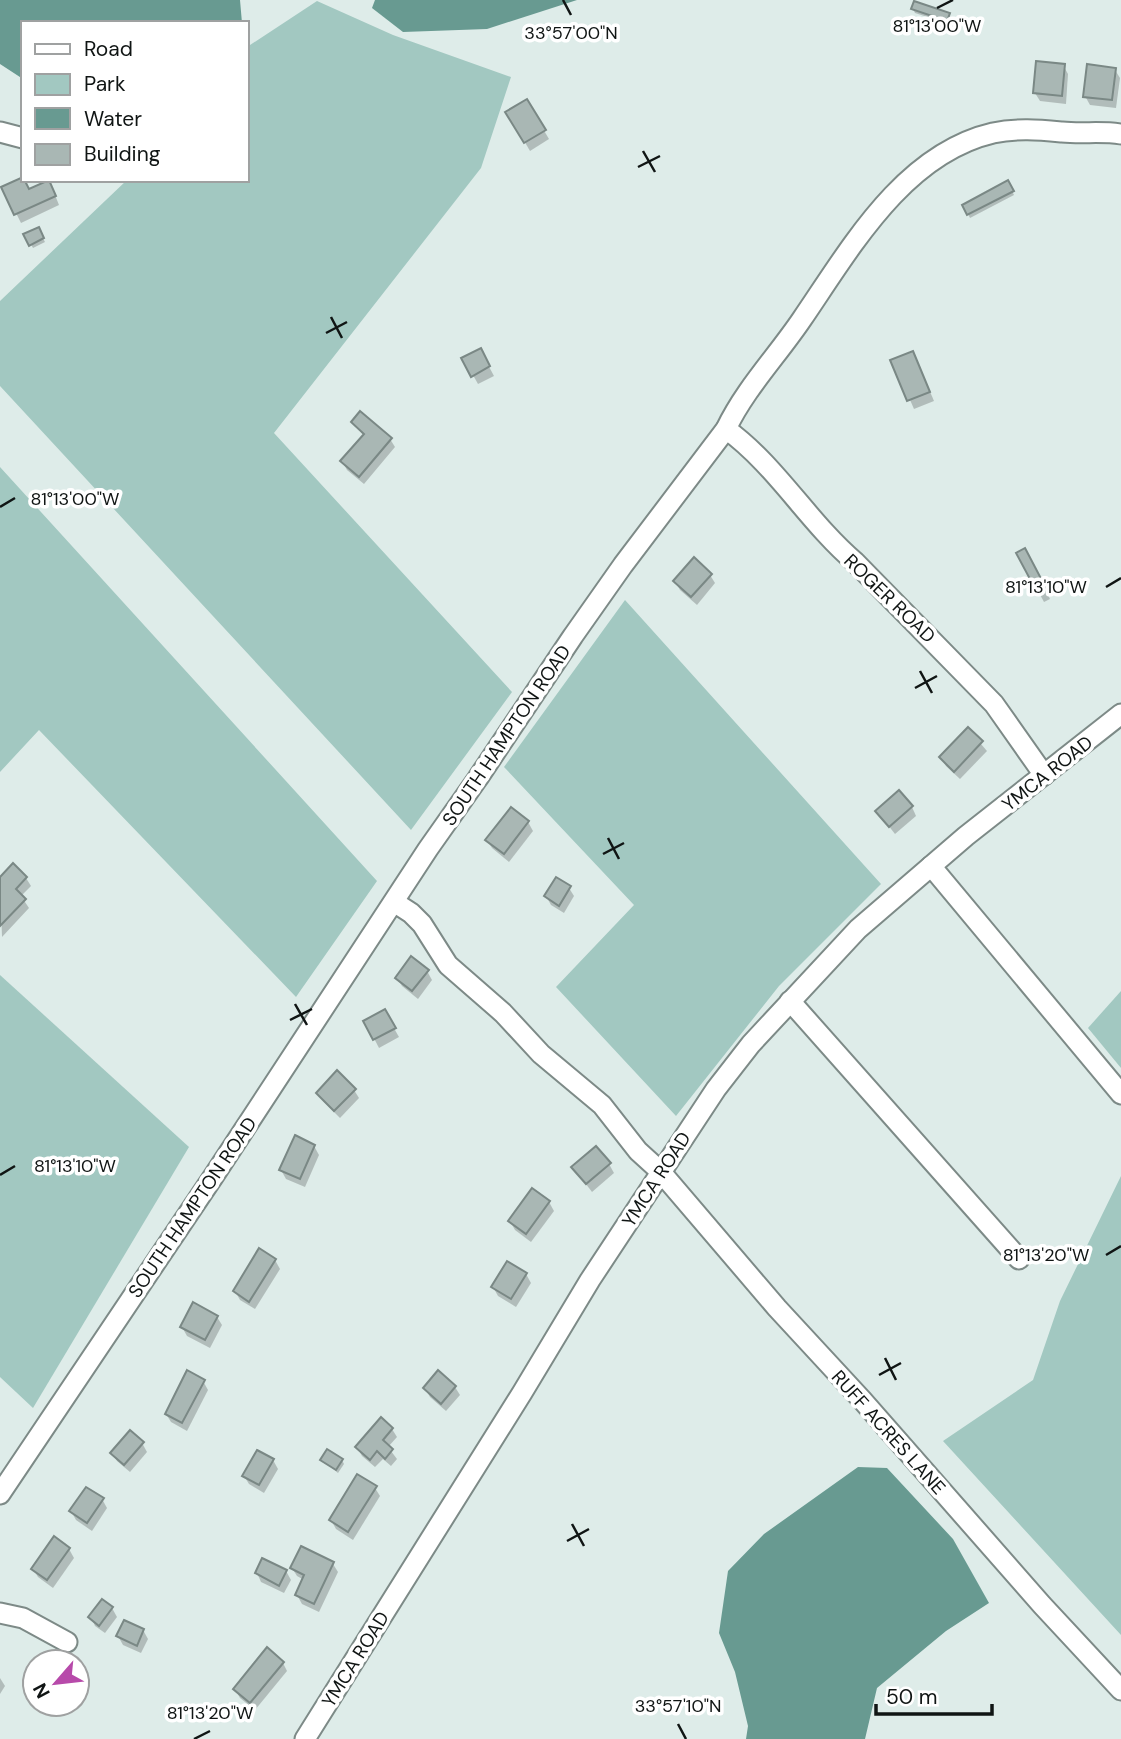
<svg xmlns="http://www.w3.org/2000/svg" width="1121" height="1739" font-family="'DM Sans',sans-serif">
	<rect width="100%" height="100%" fill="#deece9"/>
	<g fill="#a2c8c1">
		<path d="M317,1L393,35L511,77L481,168L274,433L512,692L411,830L0,386V301L127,180H247V47Z"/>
		<path d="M0,467L377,881L296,997L39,730L0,772Z"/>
		<path d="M625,600L881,884L779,986L676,1116L556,987L634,905L504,767Z"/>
		<path d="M0,975L189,1147L33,1408L0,1377Z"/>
		<path d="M1121,991V1068L1088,1028Z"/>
		<path d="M1121,1176V1635L943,1441L1033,1380L1060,1301Z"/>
	</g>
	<g fill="#689a91">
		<path d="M0,0H240L242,23H23V79L0,64Z"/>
		<path d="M375,0H577L487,29L403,32L372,8Z"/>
		<path d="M858,1467L887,1468L953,1539L989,1603L946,1631L877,1688L865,1739H746L748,1726L735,1672L719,1633L728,1571L764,1534Z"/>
	</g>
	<g fill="#0003">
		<path d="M913,9L948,14L951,18L949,24L915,13Z"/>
		<path d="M1063,65L1068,74L1066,104L1040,101L1035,93Z"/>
		<path d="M1115,70L1120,78L1116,108L1090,105L1085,96Z"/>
		<path d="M527,102L549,139L530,151L508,113Z"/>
		<path d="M1008,183L1014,195L970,218L964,206Z"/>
		<path d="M3,187L29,191L53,190L59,205L21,223Z"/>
		<path d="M38,229L45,242L33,248L26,235Z"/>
		<path d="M480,350L494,376L478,384L464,359Z"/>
		<path d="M893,361H917L934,401L914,409Z"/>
		<path d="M353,423L390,439L395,447L364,484L347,470L342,461L364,436Z"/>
		<path d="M1024,550L1050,599L1044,602L1018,554Z"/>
		<path d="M710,575L715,583L697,605L680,590L675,581Z"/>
		<path d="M968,729L987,751L960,779L946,766L941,758Z"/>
		<path d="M912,807L916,816L895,834L877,811Z"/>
		<path d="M511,809L528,822L533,831L509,862L492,848L487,840Z"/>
		<path d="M26,878L31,886L21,896L29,908L2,937L0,880Z"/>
		<path d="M569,888L574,896L564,913L551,905L546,896Z"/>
		<path d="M427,971L432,980L418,999L402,986L397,978Z"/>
		<path d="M384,1011L399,1037L379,1048L365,1021Z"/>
		<path d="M354,1090L359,1098L340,1118L323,1101L318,1093Z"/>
		<path d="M314,1146L319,1155L305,1187L286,1179L281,1170Z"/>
		<path d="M609,1164L614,1173L592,1192L573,1167Z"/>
		<path d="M533,1191L549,1202L554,1211L531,1242L515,1230L510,1221Z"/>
		<path d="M275,1260L280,1269L255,1309L240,1300L235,1291Z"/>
		<path d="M526,1274L531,1283L516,1307L498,1296L493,1287Z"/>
		<path d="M217,1317L222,1325L210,1348L187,1336L182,1327Z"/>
		<path d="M203,1381L208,1390L187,1431L171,1422L166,1414Z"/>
		<path d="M455,1387L460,1395L446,1411L430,1397L425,1388Z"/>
		<path d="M392,1429L397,1437L388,1447L397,1459L391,1466L383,1459L375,1467L362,1456L357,1447Z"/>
		<path d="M142,1443L147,1452L130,1472L117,1461L112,1453Z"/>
		<path d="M273,1460L278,1469L264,1493L249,1484L244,1476Z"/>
		<path d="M322,1460H342L344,1464L338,1473Z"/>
		<path d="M375,1488L380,1496L353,1540L336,1529L331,1520Z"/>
		<path d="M102,1499L107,1508L92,1531L76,1520L71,1511Z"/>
		<path d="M54,1539L69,1549L74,1558L53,1588L38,1577L33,1569Z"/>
		<path d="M333,1564L338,1572L319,1612L302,1604L297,1595L304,1580L297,1576L292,1568Z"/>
		<path d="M286,1571L291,1580L284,1593L261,1582L257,1573Z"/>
		<path d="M112,1608L117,1617L105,1633L95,1626L91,1617Z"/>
		<path d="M143,1630L148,1639L141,1653L123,1645L118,1636Z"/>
		<path d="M283,1663L287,1671L255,1710L240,1698L235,1689Z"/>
		<path d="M0,1678L5,1686L0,1694Z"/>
	</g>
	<g fill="#a9b7b4" stroke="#7a8885" stroke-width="2">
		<path d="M914,1L950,13L947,21L911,9Z"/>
		<path d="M1036,61L1065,64L1062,96L1033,93Z"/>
		<path d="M1087,64L1116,68L1112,100L1083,97Z"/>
		<path d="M527,99L546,130L524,143L505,112Z"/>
		<path d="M23,177L29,189L49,180L56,196L14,215L1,187Z"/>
		<path d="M1008,180L1014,191L967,215L962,205Z"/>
		<path d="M39,227L44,238L29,246L23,234Z"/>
		<path d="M481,348L490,366L471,377L461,358Z"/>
		<path d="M913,351L930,392L907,401L890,360Z"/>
		<path d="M360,411L392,438L359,477L340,461L364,434L351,422Z"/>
		<path d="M1025,548L1047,590L1038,594L1016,553Z"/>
		<path d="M694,557L712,574L691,597L673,581Z"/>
		<path d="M968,727L983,741L954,772L939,757Z"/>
		<path d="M899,790L913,806L889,827L875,811Z"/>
		<path d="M511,807L529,821L504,854L485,840Z"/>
		<path d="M13,863L27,877L16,889L26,899L0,926V877Z"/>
		<path d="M556,877L571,886L559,906L544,896Z"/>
		<path d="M411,956L429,970L412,991L395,978Z"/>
		<path d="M385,1009L396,1028L373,1040L363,1021Z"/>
		<path d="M337,1070L356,1089L334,1111L316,1093Z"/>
		<path d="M295,1135L315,1145L300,1179L279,1170Z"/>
		<path d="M596,1146L611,1163L586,1184L571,1167Z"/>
		<path d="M532,1188L550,1201L526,1234L508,1221Z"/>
		<path d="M259,1248L276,1259L249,1302L233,1291Z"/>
		<path d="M507,1261L527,1273L511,1299L491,1287Z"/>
		<path d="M193,1302L218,1316L205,1340L180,1327Z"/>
		<path d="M187,1370L205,1380L182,1423L165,1414Z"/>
		<path d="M438,1370L456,1386L441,1404L423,1388Z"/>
		<path d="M381,1417L393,1428L383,1440L393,1449L385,1459L377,1451L370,1460L355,1447Z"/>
		<path d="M130,1430L144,1442L124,1465L110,1453Z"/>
		<path d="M327,1449L343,1459L336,1470L320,1460Z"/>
		<path d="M257,1450L274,1459L259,1485L242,1476Z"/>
		<path d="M357,1474L377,1486L348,1532L329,1520Z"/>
		<path d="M86,1487L104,1498L87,1523L69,1511Z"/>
		<path d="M54,1536L70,1548L47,1580L31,1569Z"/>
		<path d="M301,1546L334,1562L314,1604L295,1595L304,1575L290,1568Z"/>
		<path d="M262,1558L287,1570L279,1586L255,1573Z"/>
		<path d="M102,1599L113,1607L99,1626L88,1617Z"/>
		<path d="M124,1620L144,1629L137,1646L116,1636Z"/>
		<path d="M267,1647L284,1662L250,1703L233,1689Z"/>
	</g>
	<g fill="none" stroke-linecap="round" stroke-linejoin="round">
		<g stroke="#7d8a87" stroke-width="23">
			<g id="minor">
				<path d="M0,132L23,138"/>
				<path d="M726,429C776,465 808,522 855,562L994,704L1044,775"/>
				<path d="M931,866L1121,1094"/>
				<path d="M394,902L411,913L422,924L448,965L503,1013L541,1054L602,1105L638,1151L660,1171L777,1308L863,1401L1042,1605L1121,1690"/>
				<path d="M790,1001L1019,1259"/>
				<path d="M0,1494L213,1177L428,849L478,778L573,636L623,565L726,429C745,389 777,356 802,319C850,249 903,154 993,133C1017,128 1039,130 1062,132C1082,134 1102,131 1121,134"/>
				<path d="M0,1613L23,1618L67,1642"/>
				<path d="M305,1739L522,1393L590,1280L716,1089L751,1044L858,929L966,836L1121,714"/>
			</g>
		</g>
		<use href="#minor" stroke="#fff" stroke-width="19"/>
	</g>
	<path fill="none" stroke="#101514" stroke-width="2.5" d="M563,0L571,15M937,8L953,0M643,151L655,172M638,167L660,156M331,317L342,338M326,333L347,322M0,507L15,498M1106,587L1121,578M920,671L932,693M915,688L937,676M608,838L619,859M603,854L624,843M295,1004L307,1025M290,1020L312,1009M0,1175L15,1166M1106,1255L1121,1246M885,1358L896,1380M879,1375L901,1363M572,1524L584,1546M567,1541L589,1529M678,1724L686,1739M194,1739L210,1731"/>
	<g text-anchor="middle" stroke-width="7" stroke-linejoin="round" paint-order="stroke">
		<g font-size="19" fill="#101514" stroke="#fff">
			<text transform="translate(890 598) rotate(44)" y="7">ROGER ROAD</text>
			<text transform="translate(506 735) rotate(-56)" y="7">SOUTH HAMPTON ROAD</text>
			<text transform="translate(1047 773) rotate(-38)" y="7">YMCA ROAD</text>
			<text transform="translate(656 1179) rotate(-57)" y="7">YMCA ROAD</text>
			<text transform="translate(192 1207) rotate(-56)" y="7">SOUTH HAMPTON ROAD</text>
			<text transform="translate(889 1432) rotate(48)" y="7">RUFF ACRES LANE</text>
			<text transform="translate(355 1659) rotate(-58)" y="7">YMCA ROAD</text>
		</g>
	</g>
	<g font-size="18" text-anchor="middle" fill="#101514" stroke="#fff" stroke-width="7" stroke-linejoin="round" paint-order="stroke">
		<text x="937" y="32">81°13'00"W</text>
		<text x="571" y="39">33°57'00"N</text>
		<text x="75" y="505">81°13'00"W</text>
		<text x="1046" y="593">81°13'10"W</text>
		<text x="75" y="1172">81°13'10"W</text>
		<text x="1046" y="1261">81°13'20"W</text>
		<text x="678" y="1712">33°57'10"N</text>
		<text x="210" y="1719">81°13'20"W</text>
	</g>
	<rect x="21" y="21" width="228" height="161" fill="#ffffff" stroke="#9fa1a1" stroke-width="2"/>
	<rect x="35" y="44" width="35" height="10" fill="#ffffff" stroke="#9fa1a1" stroke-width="2"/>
	<text x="84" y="56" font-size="21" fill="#101514">Road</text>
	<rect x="35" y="74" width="35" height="21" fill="#a2c8c1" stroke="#9fa1a1" stroke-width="2"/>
	<text x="84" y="91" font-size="21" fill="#101514">Park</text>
	<rect x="35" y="108" width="35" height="21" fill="#689a91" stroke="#9fa1a1" stroke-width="2"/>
	<text x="84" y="126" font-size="21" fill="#101514">Water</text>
	<rect x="35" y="144" width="35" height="21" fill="#a9b7b4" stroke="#9fa1a1" stroke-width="2"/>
	<text x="84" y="161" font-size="21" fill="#101514">Building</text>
	<g transform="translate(56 1683) rotate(242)"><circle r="33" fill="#ffffff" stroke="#9fa1a1" stroke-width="2"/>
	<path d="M0-5L12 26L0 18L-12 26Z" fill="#b74aaa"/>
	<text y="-10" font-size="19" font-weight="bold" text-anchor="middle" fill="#101514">N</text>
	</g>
	<path d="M876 1704v10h116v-10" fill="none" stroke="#101514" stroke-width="3.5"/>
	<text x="886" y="1704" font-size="21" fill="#101514" stroke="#ffffff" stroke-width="5" paint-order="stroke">50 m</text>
</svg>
